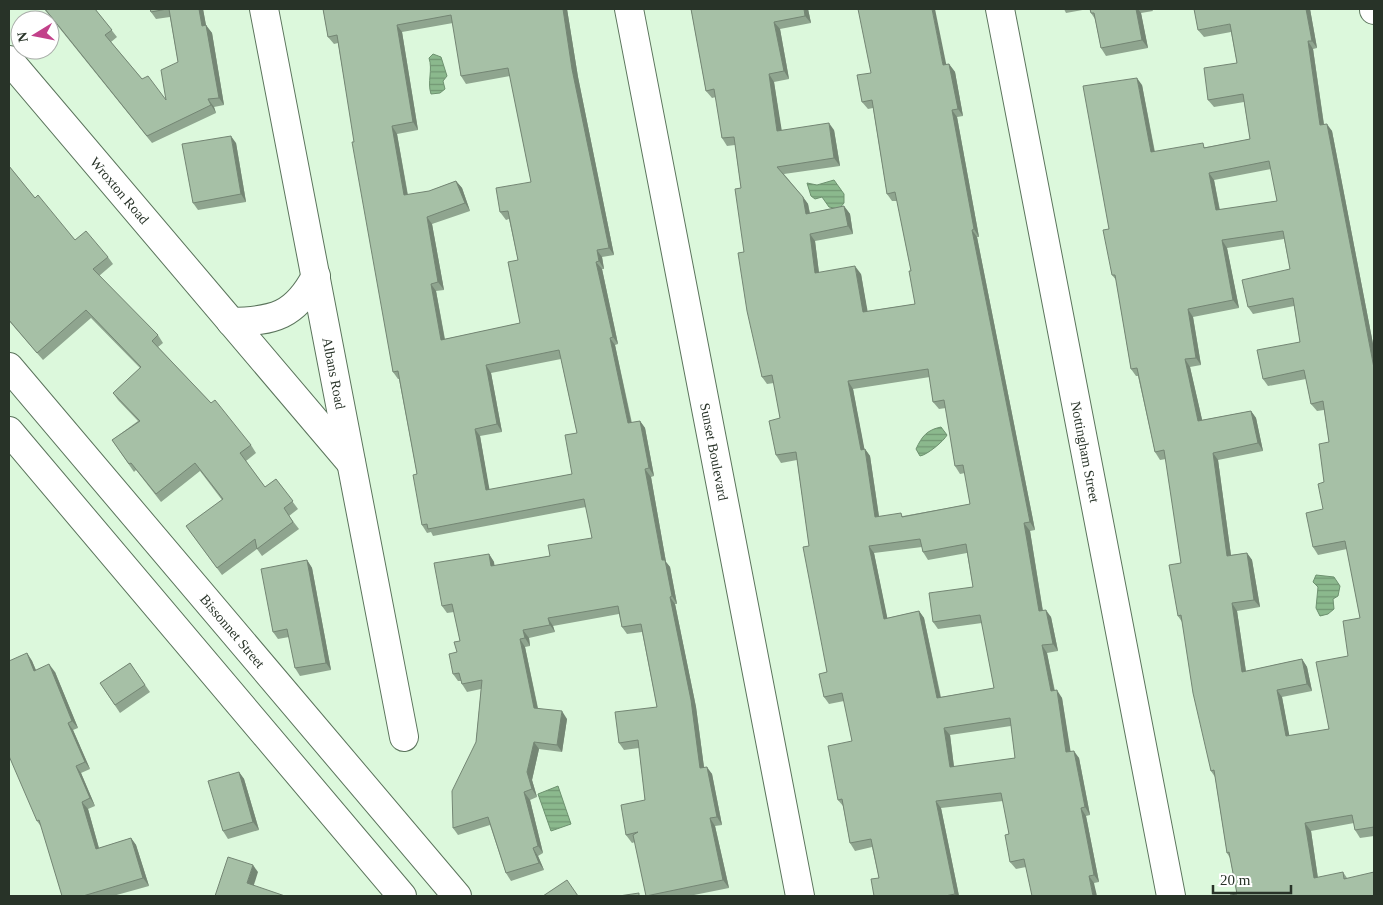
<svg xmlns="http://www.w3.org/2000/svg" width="1383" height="905" font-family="'Times New Roman',serif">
	<defs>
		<pattern id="water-rules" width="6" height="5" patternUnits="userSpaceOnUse" patternTransform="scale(1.25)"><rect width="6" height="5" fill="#8bb98d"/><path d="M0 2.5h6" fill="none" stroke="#729773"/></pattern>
	</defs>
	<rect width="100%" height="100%" fill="#dcf8dc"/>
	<g fill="url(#water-rules)" stroke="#6d916f">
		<path d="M433,54L441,57L447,76L443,81L445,89L440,93L431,94C427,82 433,70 429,58Z"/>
		<path d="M834,180L844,194V203L839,209L829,207L822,197L815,199L811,196L807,183L817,185Z"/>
		<path d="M941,427L947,435C944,441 927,455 920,456L916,449C922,436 927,430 941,427Z"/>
		<path d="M1316,575L1334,577L1340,586L1338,596L1333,599L1334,609L1328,614L1320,616L1316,608L1318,587L1313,582Z"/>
		<path d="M558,786L571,824L551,831L538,794Z"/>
	</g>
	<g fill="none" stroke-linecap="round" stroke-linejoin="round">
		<g stroke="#5b745c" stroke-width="30">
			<g id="minor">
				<path id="s1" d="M264,9L404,737"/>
				<path id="s2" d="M1000,9L1171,896"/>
				<path d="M1374,9V10"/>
				<path id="s3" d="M9,60L351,463"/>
				<path d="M231,322C274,321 295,316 316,276"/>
			</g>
		</g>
		<g stroke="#5b745c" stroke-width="30">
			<g id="tertiary">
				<path id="s4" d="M629,9L800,896"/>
			</g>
		</g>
		<g stroke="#5b745c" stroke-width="30">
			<g id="secondary">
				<path id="s5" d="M9,367L457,896"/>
				<path d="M9,431L402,896"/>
			</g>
		</g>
		<use href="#minor" stroke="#fff" stroke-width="28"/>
		<use href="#tertiary" stroke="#fff" stroke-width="28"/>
		<use href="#secondary" stroke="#fff" stroke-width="28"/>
	</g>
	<g fill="#8fa58f" fill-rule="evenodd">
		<path d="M44,9H95L117,37L111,42L142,79L166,100L178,62L170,17L156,19L151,12L150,9H203L206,26L212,33L224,105L214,107L216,113L152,143Z"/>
		<path d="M323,9H567L578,77L614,255L602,257L604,269H602L618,344L615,345L632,423L640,421L645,428L654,476L651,477L666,562L670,567L677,604H675L696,707L704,767L712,774L722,825L715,826L729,888L689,896H646L635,842L632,843L626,835L645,800L639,748L624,750L619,743L657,707L642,632L627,634L622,627L619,614L553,626L555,632L529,638L530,646L525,647L538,708L567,719L562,752L539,749L532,780L537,797L530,800L543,853L538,856L544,870L511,881L506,873L490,825L458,835L453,828L476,742L481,689L467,692L462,684L461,681H458L453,674L457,652L460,641L454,612L447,613L442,606L489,554L494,562V566L550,556L592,538L586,507L433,536L431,532L427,533L422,525L417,474L399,379H398L393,372L338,43L334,44L328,37ZM453,23L461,76L466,84L510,76L531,182L500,212L506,220L509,219L518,260L520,323L445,339L436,291L444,290L432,224L470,211L462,188L456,181L429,191L408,195L397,134L418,130L402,32ZM561,359L577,433L572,474L489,490L480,436L502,432L491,373Z"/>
		<path d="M691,9H808L811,23L780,29L789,79L774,82L781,130H834L840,166L784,174L803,197L808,204L810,213L844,206L850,214L853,234L815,241L819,273L861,274L867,311L915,304L911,271L897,201H892L887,194L873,108L868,109L862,102L947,65L949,64L955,72L963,116L957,117L979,237H977L1035,530L1030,531L1043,611L1051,617L1058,651L1047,653L1055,691L1062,698L1070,751L1079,758L1090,815L1086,816L1099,882L1094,883L1026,867L1016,869L1010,862L1009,834L1003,801L941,808L959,896H874L879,878L872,847L855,851L850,843L843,806L838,800L852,741L844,701L829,704L824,697L827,672L797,460L781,463L776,455L780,418L774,383L767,384L762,377L744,252L741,188L735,145L727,146L722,138L716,97L712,98L706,91ZM930,377L933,402L939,409L946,408L955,466L960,474L965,473L970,504L903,516H879L870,456L865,449H864L853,389ZM922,547L923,552L928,560L967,553L973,587L933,622L938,629L982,623L994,688L941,697L924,618L919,611L887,618L874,553ZM1011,726L1015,758L954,767L950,735Z"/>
		<path d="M1064,9H1088L1066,13Z"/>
		<path d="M1090,9H1152L1153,11L1141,13L1148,48L1106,56L1101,48L1095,19L1091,13Z"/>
		<path d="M1310,9L1317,48L1313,49L1324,124L1332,131L1374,349V836L1360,838L1355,830L1354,823L1311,831L1318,878L1343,872L1347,878L1374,896L1237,894L1230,858L1227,853L1215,777L1211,771L1182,622L1178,616L1181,563L1166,459L1160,460L1155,452L1138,376H1136L1131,369L1116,280L1112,275L1109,229L1142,85L1155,152L1207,147L1250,139L1244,102L1214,107L1208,100L1237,63L1231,32L1204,37L1198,30ZM1271,169L1277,201L1220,210L1214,180ZM1284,239L1290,269L1248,307L1253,314L1294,306L1300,342L1263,379L1268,386L1306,379L1311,404L1317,411L1324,410L1329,442L1324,482L1323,509L1313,547L1318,555L1347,549L1360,618L1348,656L1329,729L1289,736L1282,697L1312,691L1307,667L1302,659L1246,671L1237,611L1260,607L1252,560L1247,553L1231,555L1218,460L1263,451L1256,418L1251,411L1202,420L1190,367L1201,365L1193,317L1239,308L1227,248Z"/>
		<path d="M236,143L246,202L198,210L193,203Z"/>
		<path d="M9,166L35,198L75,240L108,257L113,264L99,276L158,335L163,343L158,347L251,445L256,453L246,461L265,487L276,479L298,509L289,516L299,529L262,556L257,549L222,575L186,526L222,500L200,471L161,502L136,470L134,472L112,440L138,421L118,400L113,393L140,368L91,318L43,360L9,321Z"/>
		<path d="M307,560L312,568L331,670L300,676L295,668L289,637L278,639L273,632Z"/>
		<path d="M27,653L32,661L36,670L55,672L78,728L73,730L90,769L81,773L95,806L88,809L99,848L131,838L136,845L149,886L113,896H62L42,828L37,821Z"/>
		<path d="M130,663L150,692L120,713L100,683Z"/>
		<path d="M239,772L244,779L259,830L228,839L223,831Z"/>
	</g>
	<g fill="#748674">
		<path d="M199,9H203L206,25L212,33L224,105L219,98L202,26Z"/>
		<path d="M563,9H567L578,77L614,255L609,248L572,69Z"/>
		<path d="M804,9H808L811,23L805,16Z"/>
		<path d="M932,9H935L948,73L943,65Z"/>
		<path d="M1136,9H1138L1141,13L1148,48L1142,40Z"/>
		<path d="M1306,9H1310L1317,48L1312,41Z"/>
		<path d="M774,22L780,29L789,79L784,71Z"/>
		<path d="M397,25L402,32L418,130L413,122Z"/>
		<path d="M1308,41L1313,49L1325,133L1320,125Z"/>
		<path d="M949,64L955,72L963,116L958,109Z"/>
		<path d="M769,74L774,82L783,138L777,131Z"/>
		<path d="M1137,78L1142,85L1156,160L1151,152Z"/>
		<path d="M208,99L214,107L216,113L211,105Z"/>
		<path d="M952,110L957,117L979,237L974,229Z"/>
		<path d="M829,123L834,130L840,166L834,158Z"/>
		<path d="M1327,124L1332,131L1374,349V368Z"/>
		<path d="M392,126L397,134L409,203L404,195Z"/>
		<path d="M231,136L236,143L246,202L241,194Z"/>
		<path d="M1209,173L1214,180L1221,218L1216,210Z"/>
		<path d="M456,181L462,188L470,211L465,203Z"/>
		<path d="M803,197L808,204L811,221L806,214Z"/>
		<path d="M844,206L850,214L853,234L848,226Z"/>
		<path d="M427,217L432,224L444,290L438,282Z"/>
		<path d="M972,230L977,237L1035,530L1030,522Z"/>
		<path d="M810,234L815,241L820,281L815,273Z"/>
		<path d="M1222,240L1227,248L1239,308L1233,300Z"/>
		<path d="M597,250L602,257L604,269L599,261Z"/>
		<path d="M596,262L602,269L618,344L613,337Z"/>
		<path d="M855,266L861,274L869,319L863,312Z"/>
		<path d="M431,284L436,291L446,347L441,340Z"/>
		<path d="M1188,309L1193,317L1201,365L1196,358Z"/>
		<path d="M610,338L615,345L633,431L628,423Z"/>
		<path d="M1185,359L1190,367L1204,428L1198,421Z"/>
		<path d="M486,365L491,373L502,432L497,424Z"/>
		<path d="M848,381L853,389L866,457L861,450Z"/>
		<path d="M1251,411L1256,418L1263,451L1258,443Z"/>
		<path d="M640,421L645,428L654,476L649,468Z"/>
		<path d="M475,429L480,436L491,498L486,490Z"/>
		<path d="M865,449L870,456L880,524L875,517Z"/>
		<path d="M1213,453L1218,460L1232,563L1227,556Z"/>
		<path d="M645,469L651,477L666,562L670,567L677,604L672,596L662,560Z"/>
		<path d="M1024,523L1030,531L1044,619L1039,611Z"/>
		<path d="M869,546L874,553L889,626L884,619Z"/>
		<path d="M1247,553L1252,560L1260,607L1254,600Z"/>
		<path d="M489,554L494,562L496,574L491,566Z"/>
		<path d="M307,560L312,568L331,670L326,663Z"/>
		<path d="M670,597L675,604L696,707L705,775L700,768Z"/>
		<path d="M1232,603L1237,611L1247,679L1242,672Z"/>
		<path d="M1046,610L1051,617L1058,651L1053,644Z"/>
		<path d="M919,611L924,618L942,705L937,698Z"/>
		<path d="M548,618L553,626L555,632L550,625Z"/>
		<path d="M523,630L529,638L530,646L525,638Z"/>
		<path d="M520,639L525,647L539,715L534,708Z"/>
		<path d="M1042,645L1047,653L1056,699L1051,691Z"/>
		<path d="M27,653L32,661L39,678L34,671Z"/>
		<path d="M1302,659L1307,667L1312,691L1307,684Z"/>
		<path d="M49,664L55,672L78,728L72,721Z"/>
		<path d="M1057,690L1062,698L1072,760L1066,752Z"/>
		<path d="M1277,690L1282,697L1291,744L1286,736Z"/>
		<path d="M562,711L567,719L562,752L557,745Z"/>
		<path d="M68,723L73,730L90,769L85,762Z"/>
		<path d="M944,728L950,735L955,775L950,767Z"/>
		<path d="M534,742L539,749L532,780L537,797L532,789L527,772Z"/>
		<path d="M1074,751L1079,758L1090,815L1085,807Z"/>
		<path d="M76,766L81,773L95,806L90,798Z"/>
		<path d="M707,767L712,774L722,825L717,817Z"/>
		<path d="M239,772L244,779L259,830L253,822Z"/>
		<path d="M524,792L530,800L543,853L538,846Z"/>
		<path d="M936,801L941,808L959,896H956L955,894Z"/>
		<path d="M82,802L88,809L101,856L96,849Z"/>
		<path d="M1081,808L1086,816L1099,882L1094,875Z"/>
		<path d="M710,818L715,826L729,888L723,880Z"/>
		<path d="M1305,823L1311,831L1319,886L1314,878Z"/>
		<path d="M131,838L136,845L149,886L143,878Z"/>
		<path d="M533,848L538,856L544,870L539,863Z"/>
		<path d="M253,865L258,872L252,891L247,883Z"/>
		<path d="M1089,876L1094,883L1097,896H1093Z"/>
	</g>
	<g fill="#a6c0a6" stroke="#748674" fill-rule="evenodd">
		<path d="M45,9H95L112,30L105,35L142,79L148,76L166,100L161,70L178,62L169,9H199L202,26L206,25L219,98L208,99L211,105L147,136Z"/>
		<path d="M150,9H167L151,12Z"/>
		<path d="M323,9H563L572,69L609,248L597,250L599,261L596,262L613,337L610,338L628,423L640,421L649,468L645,469L662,560H665L672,596L670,597L691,700L700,768L707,767L717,817L710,818L723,880L646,896L633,835L638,832L626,835L621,805L645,800L638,740L619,743L615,712L657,707L641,624L622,627L618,606L548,618L550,625L523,630L525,638L520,639L534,708L562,711L557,745L534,742L527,772L532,789L524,792L538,846L533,848L539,863L506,873L488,817L453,828L452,791L476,742L482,680L462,684L459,673L453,674L449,654L457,652L454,642L460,641L452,604L442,606L434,563L489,554L491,566L550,556L548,545L592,538L584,499L428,529L427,524L422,525L413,475L417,474L398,371L393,372L352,142H354L337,35L328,37ZM451,15L461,76L508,68L531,182L496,188L500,212L508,211L518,260L508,262L520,323L441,340L431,284L438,282L427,217L465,203L456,181L429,191L404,195L392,126L413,122L397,25ZM559,350L577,433L565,435L572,474L486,490L475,429L497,424L486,365Z"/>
		<path d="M691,9H804L805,16L774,22L784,71L769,74L777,131L829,123L834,158L777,167L803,197L806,214L844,206L848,226L810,234L815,273L855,266L863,312L915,304L909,271H911L895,192L887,194L872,100L862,102L857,75L871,73L858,9H932L943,65L949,64L958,109L952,110L974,229L972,230L1030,522L1024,523L1039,611L1046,610L1053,644L1042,645L1051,691L1057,690L1066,752L1074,751L1085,807L1081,808L1094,875L1089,876L1093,896H1032L1024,859L1010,862L1005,835L1009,834L1001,793L936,801L955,894L945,896H874L871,879L879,878L871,839L850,843L842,799L838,800L828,746L852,741L842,693L824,697L819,674L827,672L803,547L809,546L796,452L776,455L769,421L780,418L772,375L762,377L747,311L738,253L744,252L735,189L741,188L734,137L722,138L714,89L706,91ZM928,369L933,402L944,400L955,466L963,465L970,504L902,517L901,513L875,517L865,449L861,450L848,381ZM920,539L923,552L966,544L973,587L929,593L933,622L980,615L994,688L937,698L919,611L884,619L869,546ZM1010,718L1015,758L950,767L944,728Z"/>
		<path d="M1090,9H1136L1142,40L1101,48L1094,13H1091Z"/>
		<path d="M1194,9H1306L1312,41H1308L1320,125L1327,124L1374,368V827L1355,830L1352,815L1305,823L1314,878L1343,872L1344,879L1374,872V896H1231L1230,895L1237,894L1229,852L1227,853L1214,770L1211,771L1193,693L1181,615L1178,616L1169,565L1181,563L1164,450L1155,452L1137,368L1131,369L1115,275H1112L1103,230L1109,229L1083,86L1137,78L1151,152L1203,143L1204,148L1250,139L1243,94L1208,100L1204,68L1237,63L1230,24L1198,30ZM1269,161L1277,201L1216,210L1209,173ZM1283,231L1290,269L1242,280L1248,307L1293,298L1300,342L1257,350L1263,379L1304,370L1311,404L1323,401L1329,442L1319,444L1324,482L1318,484L1323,509L1306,513L1313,547L1345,541L1360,618L1343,621L1348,656L1316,662L1329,729L1286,736L1277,690L1307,684L1302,659L1242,672L1232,603L1254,600L1247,553L1227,556L1213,453L1258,443L1251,411L1198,421L1185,359L1196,358L1188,309L1233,300L1222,240Z"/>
		<path d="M231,136L241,194L193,203L182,144Z"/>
		<path d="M9,166L35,198L38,195L75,240L86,231L108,257L93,269L158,335L152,341L211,403L215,400L251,445L240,453L265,487L276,479L293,501L284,508L293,522L257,549L255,539L217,568L186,526L223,499L195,463L156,494L131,463L129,464L112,440L140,421L113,393L141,367L86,310L37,353L9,320Z"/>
		<path d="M307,560L326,663L295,668L287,629L273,632L261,569Z"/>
		<path d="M27,653L34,671L49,664L72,721L68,723L85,762L76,766L90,798L82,802L96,849L131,838L143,878L83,896H62L39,820L37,821L9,756V661Z"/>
		<path d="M130,663L145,685L115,705L100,683Z"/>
		<path d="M239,772L253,822L223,831L208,781Z"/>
		<path d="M228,857L253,865L247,883L285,896H215Z"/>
		<path d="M567,880L578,896H543Z"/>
		<path d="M639,893V896H619Z"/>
	</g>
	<g text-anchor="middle" stroke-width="5" stroke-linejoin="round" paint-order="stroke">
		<g font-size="14" fill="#283328" stroke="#fff">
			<text dy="5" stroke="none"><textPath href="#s3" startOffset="171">Wroxton Road</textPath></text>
			<text dy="5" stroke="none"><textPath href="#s1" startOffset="371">Albans Road</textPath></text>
			<text dy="5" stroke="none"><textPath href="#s4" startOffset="451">Sunset Boulevard</textPath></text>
			<text dy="5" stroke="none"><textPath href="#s2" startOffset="451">Nottingham Street</textPath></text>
			<text dy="5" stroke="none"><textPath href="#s5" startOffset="346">Bissonnet Street</textPath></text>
		</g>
	</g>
	<rect width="1383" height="905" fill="none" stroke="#283328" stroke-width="20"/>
	<g transform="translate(35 35) rotate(260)"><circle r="24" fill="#ffffff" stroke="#a9ada9"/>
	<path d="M0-4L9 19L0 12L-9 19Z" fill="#c2418a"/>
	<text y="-8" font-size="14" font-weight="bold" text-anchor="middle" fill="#283328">N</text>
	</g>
	<path d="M1213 885v8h78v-8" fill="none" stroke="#283328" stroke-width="2.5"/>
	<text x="1220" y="885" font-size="15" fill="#283328" stroke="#ffffff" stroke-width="4" paint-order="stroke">20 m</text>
</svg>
